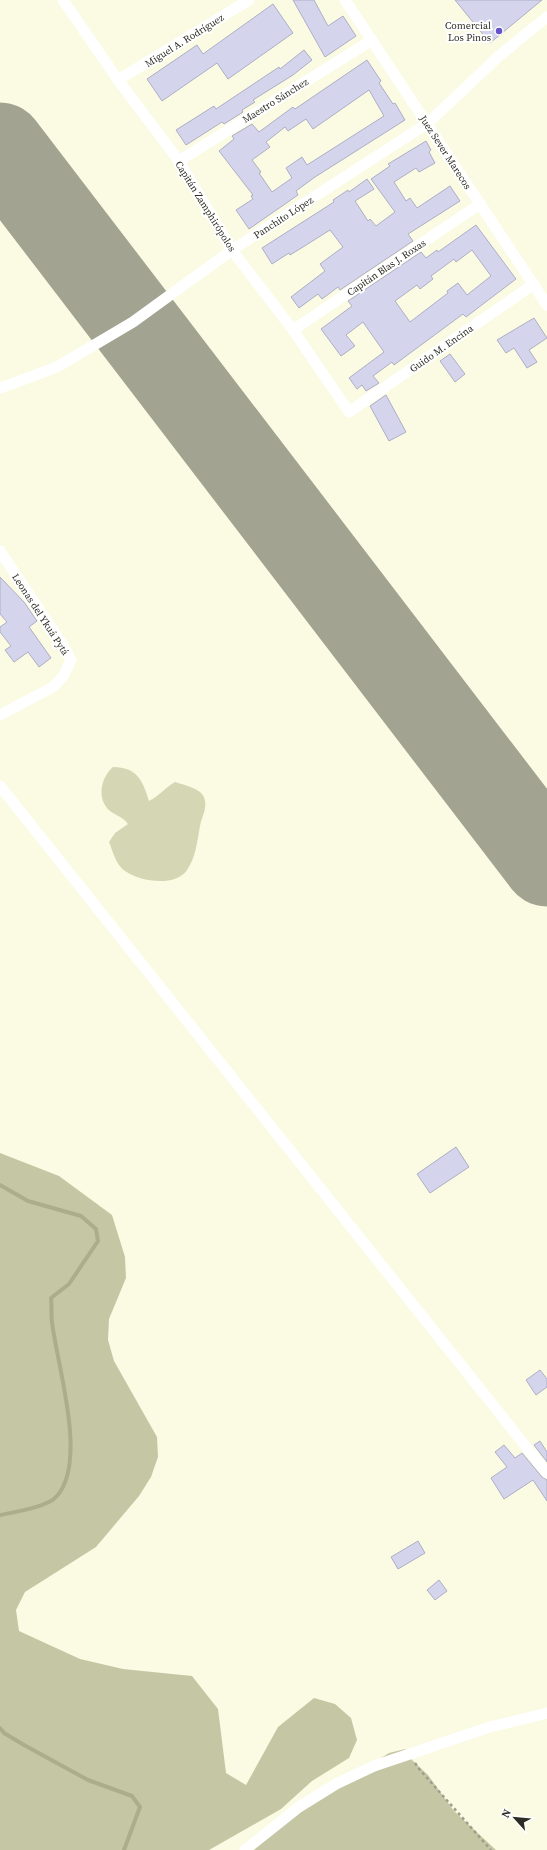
<svg xmlns="http://www.w3.org/2000/svg" width="547" height="1850" font-family="'Source Serif 4',serif">
	<rect width="100%" height="100%" fill="#fafbe2"/>
	<path fill="#d5d7b4" d="M113,767C137,767 143,781 149,801C159,796 165,788 175,782C184,785 200,788 204,797C208,808 202,816 200,826C197,842 196,857 187,870C176,887 140,882 125,871C116,865 113,852 109,842L115,833L128,824C123,817 117,816 110,811C96,799 101,777 113,767Z"/>
	<g fill="#c5c7a4">
		<path d="M0,1153L59,1176L112,1215L125,1257L126,1278L109,1319L108,1340L114,1361L157,1437L158,1457L151,1477L139,1496L96,1547L25,1592L16,1610L19,1631L80,1659L123,1669L192,1676L218,1709L226,1773L246,1785L278,1727L314,1698L335,1704L351,1718L357,1740L349,1758L312,1781L281,1809L209,1850H0Z"/>
		<path d="M405,1749L412,1760L428,1775L454,1811L496,1850H247L285,1818L389,1753Z"/>
	</g>
	<g fill="none" stroke-linecap="round" stroke-linejoin="round">
		<g stroke="#acae8b" stroke-width="4">
			<path d="M0,1185L28,1201L81,1216L96,1229L98,1241L69,1284L51,1298C52,1306 51,1314 52,1322C57,1366 88,1460 57,1496C48,1507 15,1512 0,1515"/>
			<path d="M0,1728L4,1733L24,1745L88,1780L132,1796L140,1807L124,1850"/>
		</g>
		<path stroke="#a2a390" stroke-width="89" d="M0,147L547,862"/>
	</g>
	<g fill="#d4d4ec" stroke="#aeaec5" fill-rule="evenodd">
		<path d="M293,0H314L328,26L343,16L356,36L325,57Z"/>
		<path d="M455,0H542L490,43Z"/>
		<path d="M273,4L293,33L228,79L217,63L162,101L147,79L197,45L203,54Z"/>
		<path d="M304,50L312,60L293,75L253,100L255,102L242,110L243,112L224,124L222,122L186,145L176,130L214,106L216,109L279,67L280,69Z"/>
		<path d="M367,60L381,81L379,83L393,104L395,103L405,120L315,177L296,191L298,195L249,229L236,210L253,199L251,196L253,195L219,151L234,139L232,136L252,124L259,132L293,107L295,109ZM369,90L384,116L307,165L302,157L286,168L292,178L272,192L259,173L261,172L252,160L270,147L266,142L285,127L288,131L306,119L313,129Z"/>
		<path d="M426,141L431,150L429,152L435,163L419,172L416,168L394,182L406,201L410,198L417,208L450,186L460,201L408,234L413,241L340,290L338,287L322,299L318,294L299,308L291,297L325,271L320,264L343,247L330,230L303,247L290,255L289,253L272,264L262,248L334,202L333,200L348,190L349,192L367,179L374,189L355,201L368,221L370,219L376,226L395,212L371,179L390,166L388,164Z"/>
		<path d="M476,225L516,279L466,317L463,314L394,365L392,362L373,376L379,383L366,391L362,385L357,389L349,378L384,352L363,322L346,335L355,346L341,356L321,329L352,306L348,301L421,252L426,258L437,250L438,252ZM472,250L491,276L467,295L458,283L447,291L448,293L410,322L395,301L417,285L420,289L433,279L431,276L454,259L456,262Z"/>
		<path d="M534,318L547,338L529,350L537,362L527,368L514,348L506,353L497,340Z"/>
		<path d="M450,354L465,374L455,382L440,361Z"/>
		<path d="M386,395L406,432L389,441L370,406Z"/>
		<path d="M0,577L24,602L37,621L29,627L51,658L39,667L28,652L14,662L5,650L11,646L0,632V627L7,622L0,614Z"/>
		<path d="M456,1147L469,1167L430,1193L417,1174Z"/>
		<path d="M540,1370L547,1379V1387L536,1395L526,1380Z"/>
		<path d="M540,1441L547,1452V1462L534,1445Z"/>
		<path d="M504,1445L515,1458L522,1453L542,1477L547,1480V1501L533,1480L504,1499L491,1478L507,1467L495,1452Z"/>
		<path d="M418,1541L425,1553L398,1569L391,1557Z"/>
		<path d="M439,1580L447,1591L435,1600L427,1590Z"/>
	</g>
	<g fill="none" stroke-linecap="round" stroke-linejoin="round">
		<path stroke="#9d9e8c" stroke-width="2.5" stroke-dasharray="3 3" stroke-linecap="butt" d="M415,1763L420,1770L491,1850"/>
		<g stroke="#fff" stroke-width="11">
			<path d="M63,0L118,80L179,161L232,250L293,330L349,412L534,284"/>
			<path d="M345,0L547,305"/>
			<path d="M118,80L249,0"/>
			<path d="M179,161L372,40"/>
			<path d="M293,330L480,204"/>
			<path d="M0,388L57,367L133,322L232,250L428,123L499,56L547,17"/>
			<path d="M0,551L63,645L71,660L64,675L53,687L0,715"/>
			<path d="M0,786L547,1473"/>
			<path d="M245,1850L299,1807L336,1784L374,1766L490,1727L547,1713"/>
		</g>
	</g>
	<circle fill="#6652cb" stroke="#fff" stroke-width="1.5" cx="499" cy="31" r="4"/>
	<g text-anchor="middle" stroke-width="4" stroke-linejoin="round" paint-order="stroke">
		<g font-size="10" fill="#2c2c23" stroke="#fff" text-anchor="end">
			<text x="491" y="29">Comercial<tspan x="491" dy="12">Los Pinos</tspan></text>
		</g>
		<g font-size="10" fill="#2c2c23" stroke="#fff">
			<text transform="translate(184 40) rotate(-32)" y="4">Miguel A. Rodríguez</text>
			<text transform="translate(275 100) rotate(-32)" y="4">Maestro Sánchez</text>
			<text transform="translate(446 152) rotate(57)" y="4">Juez Sever Marecos</text>
			<text transform="translate(206 206) rotate(58)" y="4">Capitán Zamphirópolos</text>
			<text transform="translate(283 217) rotate(-33)" y="4">Panchito López</text>
			<text transform="translate(386 267) rotate(-34)" y="4">Capitán Blas J. Roxas</text>
			<text transform="translate(441 348) rotate(-35)" y="4">Guido M. Encina</text>
			<text transform="translate(41 614) rotate(57)" y="4">Leonas del Ykuá Pytá</text>
		</g>
	</g>
	<g transform="translate(515 1818) rotate(297)" stroke="#ffffff" stroke-width="3" paint-order="stroke">
	<path d="M0-3L7 15L0 10L-7 15Z" fill="#2c2c23"/>
	<text y="-6" font-size="11" font-weight="bold" text-anchor="middle" fill="#2c2c23">N</text>
	</g>
</svg>
